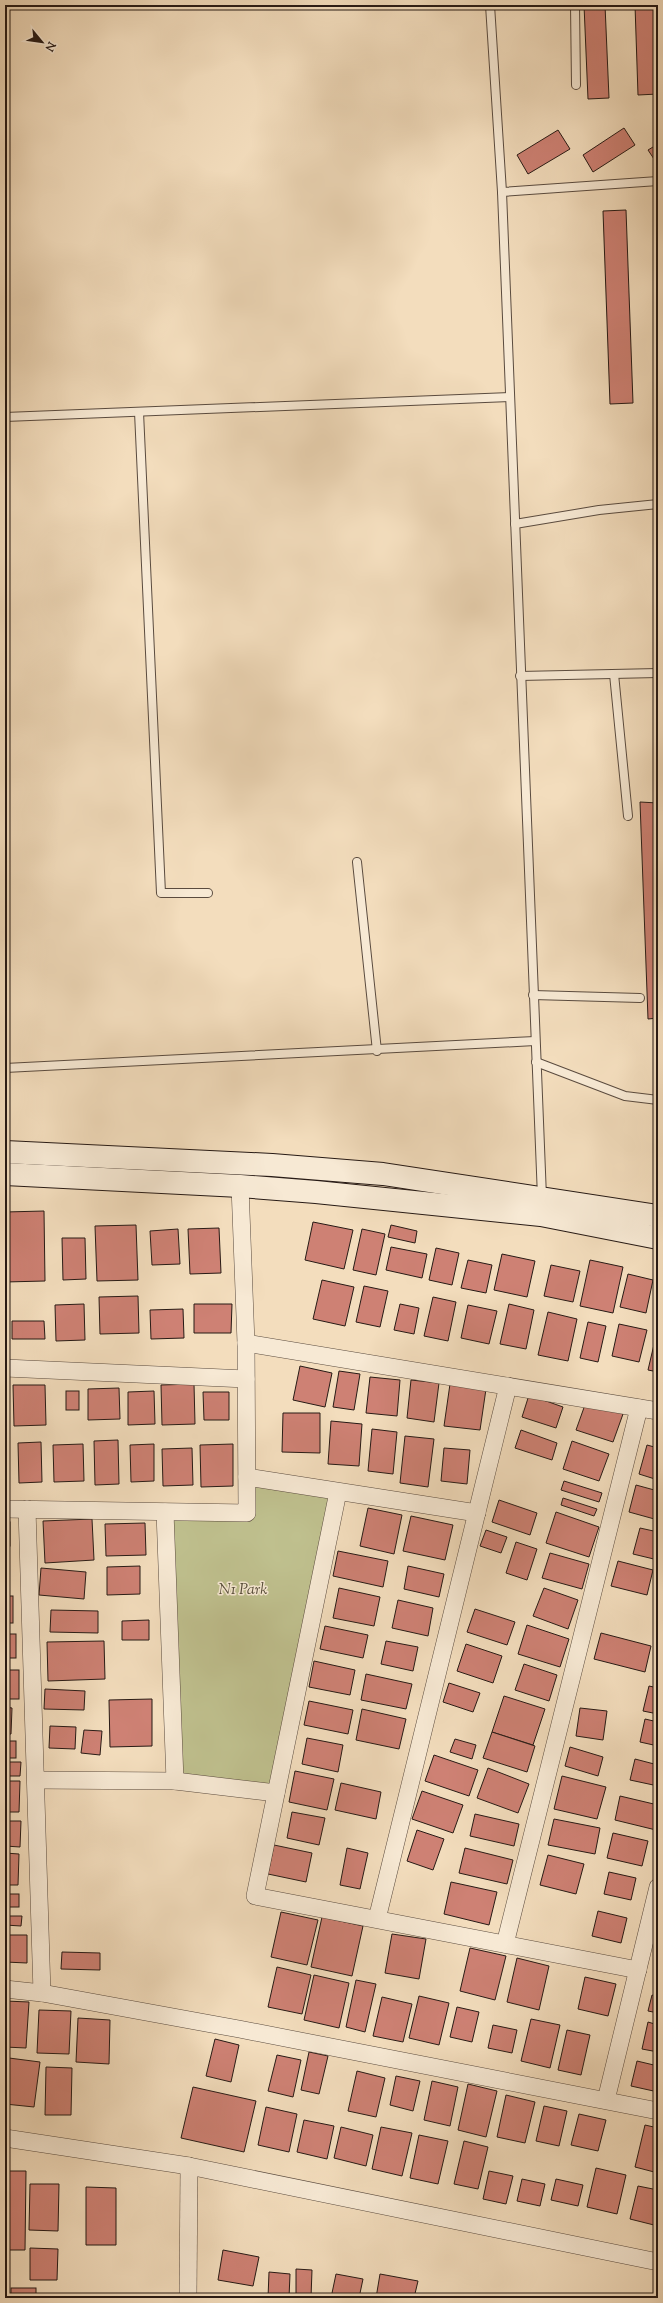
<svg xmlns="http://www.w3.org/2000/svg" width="663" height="2303" font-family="'Sorts Mill Goudy',serif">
	<rect width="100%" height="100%" fill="#f3ddbd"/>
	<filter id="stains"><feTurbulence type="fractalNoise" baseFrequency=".005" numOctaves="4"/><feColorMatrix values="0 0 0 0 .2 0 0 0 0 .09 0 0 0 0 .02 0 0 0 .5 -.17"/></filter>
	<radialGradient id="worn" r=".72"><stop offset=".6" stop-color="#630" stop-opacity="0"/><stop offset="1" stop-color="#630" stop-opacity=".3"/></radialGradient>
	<path fill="#bfc08e" stroke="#736d52" d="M247,1477L338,1492L276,1793L175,1781L165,1512L247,1513Z"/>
	<g fill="#ce8174" stroke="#271a15">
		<path d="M584,5H605L609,98L588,99Z"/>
		<path d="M635,5H656L658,94L638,95Z"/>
		<path d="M624,128L635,145L593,172L583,155Z"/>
		<path d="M558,130L570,149L528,174L517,155Z"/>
		<path d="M658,144V165L648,150Z"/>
		<path d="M626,210L633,403L610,404L603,211Z"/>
		<path d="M640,802L658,803V1018L648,1019Z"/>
		<path d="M44,1211L45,1281L5,1282V1212Z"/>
		<path d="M313,1222L353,1230L344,1269L305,1260Z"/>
		<path d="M136,1225L138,1280L97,1281L95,1226Z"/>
		<path d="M391,1225L417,1231L415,1243L388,1237Z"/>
		<path d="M219,1228L221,1273L190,1274L188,1229Z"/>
		<path d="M178,1229L180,1264L152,1265L150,1231Z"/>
		<path d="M362,1229L385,1234L376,1275L353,1270Z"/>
		<path d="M62,1238H85L86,1279L63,1280Z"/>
		<path d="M391,1247L427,1254L422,1278L386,1270Z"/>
		<path d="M436,1248L459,1253L452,1285L429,1280Z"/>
		<path d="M502,1254L535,1261L527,1297L494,1290Z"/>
		<path d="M468,1260L492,1265L486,1293L461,1288Z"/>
		<path d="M590,1260L623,1267L613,1313L580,1306Z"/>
		<path d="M551,1265L580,1271L573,1302L544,1296Z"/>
		<path d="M628,1274L653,1280L646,1313L620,1307Z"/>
		<path d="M322,1280L354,1287L345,1326L313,1319Z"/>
		<path d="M364,1286L388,1291L380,1327L356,1322Z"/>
		<path d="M138,1296L139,1333L100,1334L99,1297Z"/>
		<path d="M433,1297L456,1302L448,1341L424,1336Z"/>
		<path d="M84,1304L85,1340L56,1341L55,1305Z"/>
		<path d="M194,1304H232L231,1333H194Z"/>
		<path d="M400,1304L419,1308L414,1334L394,1330Z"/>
		<path d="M509,1304L534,1310L526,1349L500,1344Z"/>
		<path d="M468,1305L497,1311L489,1344L461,1338Z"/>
		<path d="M183,1309L184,1338L151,1339L150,1310Z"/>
		<path d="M548,1312L577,1319L568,1361L538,1355Z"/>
		<path d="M12,1321H44L45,1339H12Z"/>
		<path d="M588,1322L606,1326L598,1362L580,1358Z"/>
		<path d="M619,1324L647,1330L639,1362L612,1356Z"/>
		<path d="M656,1336L658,1337V1372L648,1370Z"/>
		<path d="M300,1366L332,1373L325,1407L293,1400Z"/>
		<path d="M339,1371L360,1374L354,1410L333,1407Z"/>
		<path d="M370,1377L400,1380L397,1416L366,1413Z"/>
		<path d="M411,1380L439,1383L434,1422L407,1418Z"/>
		<path d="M194,1384L195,1424L162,1425L161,1385Z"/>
		<path d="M450,1384L486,1389L480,1430L444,1426Z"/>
		<path d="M13,1385H45L46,1425L14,1426Z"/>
		<path d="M119,1388L120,1419L88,1420V1389Z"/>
		<rect x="66" y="1391" width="13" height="19"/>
		<path d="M154,1391L155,1424L128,1425V1392Z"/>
		<path d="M203,1392H229V1420H204Z"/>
		<path d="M529,1395L563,1407L556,1428L522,1417Z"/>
		<path d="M586,1402L623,1414L613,1442L576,1430Z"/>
		<path d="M283,1413H320V1453L282,1452Z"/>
		<path d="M331,1421L362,1424L359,1466L328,1464Z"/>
		<path d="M372,1429L397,1432L393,1474L368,1471Z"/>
		<path d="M521,1430L557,1443L552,1460L515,1448Z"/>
		<path d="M405,1436L434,1439L428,1487L400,1483Z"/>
		<path d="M5,1437L7,1486H5Z"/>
		<path d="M118,1440L119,1484L95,1485L94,1441Z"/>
		<path d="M572,1441L609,1454L599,1481L563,1469Z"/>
		<path d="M41,1442L42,1482L19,1483L18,1443Z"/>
		<path d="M83,1444L84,1481L54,1482L53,1445Z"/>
		<path d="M154,1444V1481L131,1482L130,1445Z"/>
		<path d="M233,1444V1486L201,1487L200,1445Z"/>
		<path d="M647,1445L658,1448V1480L639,1474Z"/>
		<path d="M192,1448L193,1485L163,1486L162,1449Z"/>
		<path d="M444,1448L470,1450L467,1484L441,1481Z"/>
		<path d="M564,1481L602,1493L599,1502L561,1490Z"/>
		<path d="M636,1485L658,1491V1520L629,1512Z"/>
		<path d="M563,1498L597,1509L594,1516L561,1505Z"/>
		<path d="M499,1500L537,1513L530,1535L492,1522Z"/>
		<path d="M368,1508L402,1515L394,1554L360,1546Z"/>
		<path d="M556,1512L599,1527L589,1557L546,1543Z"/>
		<path d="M411,1516L453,1525L445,1560L403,1551Z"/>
		<path d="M92,1519L94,1560L45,1563L43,1521Z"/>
		<rect x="5" y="1522" width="5" height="24"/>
		<path d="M145,1523L146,1555L106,1556L105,1524Z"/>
		<path d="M640,1528L658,1532V1560L633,1554Z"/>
		<path d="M486,1530L507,1537L501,1553L480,1546Z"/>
		<path d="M516,1542L537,1549L527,1580L506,1573Z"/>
		<path d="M338,1551L388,1561L383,1587L333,1576Z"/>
		<path d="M550,1553L589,1564L582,1589L542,1578Z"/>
		<rect x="5" y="1555" width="3" height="27"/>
		<path d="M618,1561L653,1570L647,1595L611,1586Z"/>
		<path d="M140,1566V1594L107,1595V1567Z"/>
		<path d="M408,1566L444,1574L439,1597L404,1589Z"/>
		<path d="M41,1568L86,1572L84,1599L39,1595Z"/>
		<path d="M339,1588L380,1597L374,1626L333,1618Z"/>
		<path d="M544,1588L578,1600L568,1629L533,1616Z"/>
		<rect x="5" y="1596" width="8" height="27"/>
		<path d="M398,1600L433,1608L428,1636L392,1628Z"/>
		<path d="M475,1609L515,1622L507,1645L467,1632Z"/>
		<path d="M51,1610L98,1611V1633L50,1632Z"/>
		<path d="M149,1620V1640H122V1621Z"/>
		<path d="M527,1625L569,1639L560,1667L518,1654Z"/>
		<path d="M325,1626L368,1635L363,1658L320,1649Z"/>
		<path d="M601,1633L651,1646L645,1672L594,1659Z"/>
		<rect x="5" y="1634" width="11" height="24"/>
		<path d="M104,1641L105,1679L48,1681L47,1642Z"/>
		<path d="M386,1641L418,1647L413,1671L381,1664Z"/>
		<path d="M466,1644L502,1656L493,1683L457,1671Z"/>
		<path d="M314,1661L355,1670L350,1695L309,1687Z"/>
		<path d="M524,1664L557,1675L549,1701L515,1690Z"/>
		<rect x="5" y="1670" width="14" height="29"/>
		<path d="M366,1674L412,1684L406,1709L361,1700Z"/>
		<path d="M449,1683L480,1693L473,1712L443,1702Z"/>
		<path d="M649,1686L658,1688V1714L643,1711Z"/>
		<path d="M45,1689L85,1691L84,1710L44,1709Z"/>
		<path d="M504,1696L545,1709L533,1745L492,1732Z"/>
		<path d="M152,1699V1746L110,1747L109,1700Z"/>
		<path d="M309,1701L353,1710L348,1734L304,1725Z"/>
		<path d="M5,1707L12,1708L11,1734H5Z"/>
		<path d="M580,1708L607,1711L603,1740L576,1736Z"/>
		<path d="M362,1709L406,1719L399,1749L356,1740Z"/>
		<path d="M645,1719L658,1722V1746L640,1742Z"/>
		<path d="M50,1726L76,1727L75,1749L49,1748Z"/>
		<path d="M84,1730L102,1731L100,1755L81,1753Z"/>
		<path d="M492,1732L535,1746L527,1772L483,1758Z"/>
		<path d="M307,1738L343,1745L338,1772L302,1764Z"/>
		<path d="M455,1739L476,1745L472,1759L450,1752Z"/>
		<rect x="5" y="1741" width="11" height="17"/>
		<path d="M570,1747L603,1757L598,1776L565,1766Z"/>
		<path d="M434,1755L478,1770L469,1796L425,1781Z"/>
		<path d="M635,1759L658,1765V1786L630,1780Z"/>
		<path d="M5,1762H21L20,1776H5Z"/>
		<path d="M488,1768L529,1784L518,1813L477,1798Z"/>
		<path d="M295,1771L334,1779L327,1810L289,1802Z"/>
		<path d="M562,1776L606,1787L597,1819L554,1809Z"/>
		<path d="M5,1781H20L19,1812H5Z"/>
		<path d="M341,1783L381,1792L376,1819L335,1810Z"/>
		<path d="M422,1791L463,1805L453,1833L412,1819Z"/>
		<path d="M620,1796L658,1805L656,1830L615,1820Z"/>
		<path d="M292,1812L325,1818L319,1845L287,1838Z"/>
		<path d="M475,1814L519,1824L514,1846L470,1836Z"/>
		<path d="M554,1819L600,1828L595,1854L548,1845Z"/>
		<path d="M5,1821H21L20,1847L5,1846Z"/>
		<path d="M417,1830L444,1839L433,1870L407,1861Z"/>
		<path d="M613,1833L648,1841L642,1866L607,1858Z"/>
		<path d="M274,1845L312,1853L306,1882L268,1874Z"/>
		<path d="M347,1848L368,1853L360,1889L340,1885Z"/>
		<path d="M465,1848L513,1860L507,1884L459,1873Z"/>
		<path d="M5,1853L19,1854L18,1885H5Z"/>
		<path d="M548,1855L584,1864L576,1894L540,1885Z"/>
		<path d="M609,1872L636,1878L631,1900L604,1894Z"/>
		<path d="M451,1882L497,1892L489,1925L444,1914Z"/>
		<rect x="5" y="1894" width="14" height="13"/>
		<path d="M598,1911L627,1918L621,1943L592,1936Z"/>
		<path d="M281,1912L318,1920L307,1965L271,1957Z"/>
		<path d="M5,1916H22L21,1926L5,1925Z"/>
		<path d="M322,1917L363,1926L352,1976L311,1967Z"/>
		<path d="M392,1934L426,1939L419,1979L385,1973Z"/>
		<path d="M5,1935H27V1963L5,1962Z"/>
		<path d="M470,1948L506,1956L495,2000L460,1991Z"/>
		<path d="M62,1952L100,1953V1970L61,1969Z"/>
		<path d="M517,1958L549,1966L539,2010L507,2002Z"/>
		<path d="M277,1967L311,1975L302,2014L268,2007Z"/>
		<path d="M314,1975L349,1983L339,2028L304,2020Z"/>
		<path d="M585,1977L616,1984L608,2016L578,2009Z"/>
		<path d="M356,1980L376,1984L365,2032L346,2027Z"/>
		<path d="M652,1995L658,1997V2013L648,2011Z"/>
		<path d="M419,1996L449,2003L439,2045L409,2038Z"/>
		<path d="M382,1997L412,2004L403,2042L373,2036Z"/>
		<path d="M5,2001L29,2002L26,2048L5,2047Z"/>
		<path d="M457,2007L479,2012L472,2042L450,2037Z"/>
		<path d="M39,2010L71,2011L69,2054L37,2053Z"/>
		<path d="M78,2018L110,2020L109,2064L76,2062Z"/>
		<path d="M531,2019L560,2025L550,2068L521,2061Z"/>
		<path d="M648,2022L658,2025V2052L642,2049Z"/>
		<path d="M493,2025L517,2030L512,2053L488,2048Z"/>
		<path d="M567,2030L590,2035L581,2075L558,2070Z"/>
		<path d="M215,2039L239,2045L231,2082L206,2076Z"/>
		<path d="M309,2052L328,2056L319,2094L301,2090Z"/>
		<path d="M277,2055L301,2060L293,2097L268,2091Z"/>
		<path d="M9,2058L40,2062L34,2107L5,2104Z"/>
		<path d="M637,2061L658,2066V2092L631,2086Z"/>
		<path d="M46,2067L72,2068L71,2115H45Z"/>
		<path d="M357,2071L385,2078L376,2117L348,2111Z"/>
		<path d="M396,2076L420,2081L413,2111L390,2105Z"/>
		<path d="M432,2081L458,2087L450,2126L424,2120Z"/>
		<path d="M468,2084L497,2091L486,2137L458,2130Z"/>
		<path d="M193,2087L256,2101L244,2152L181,2138Z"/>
		<path d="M506,2095L535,2102L525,2143L497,2137Z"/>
		<path d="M544,2106L567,2111L559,2146L536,2141Z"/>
		<path d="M266,2107L297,2114L289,2152L258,2145Z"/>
		<path d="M579,2114L606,2120L598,2151L571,2145Z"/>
		<path d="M304,2120L334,2126L327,2159L297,2152Z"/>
		<path d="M645,2125L658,2128V2173L635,2167Z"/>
		<path d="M341,2127L373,2135L366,2166L334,2158Z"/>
		<path d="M381,2127L412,2133L402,2176L372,2169Z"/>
		<path d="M419,2135L448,2141L438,2184L410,2178Z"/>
		<path d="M464,2141L488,2147L478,2189L454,2184Z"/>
		<path d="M596,2168L626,2175L617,2214L587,2207Z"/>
		<path d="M5,2171H26L25,2250H5Z"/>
		<path d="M489,2171L513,2176L506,2204L483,2199Z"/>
		<path d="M522,2179L545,2184L540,2206L517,2201Z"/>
		<path d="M556,2179L583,2185L578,2206L551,2200Z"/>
		<path d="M30,2184H59L58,2231L29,2230Z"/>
		<path d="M638,2186L658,2190V2226L630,2219Z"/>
		<path d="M86,2187L116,2188V2245H86Z"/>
		<path d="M30,2248L58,2249L57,2280H30Z"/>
		<path d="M223,2250L259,2257L253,2286L218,2280Z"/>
		<path d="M296,2269L312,2270L311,2298H296Z"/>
		<path d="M269,2272L290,2274L289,2298H268Z"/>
		<path d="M336,2274L363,2279L359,2298H331Z"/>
		<path d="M380,2274L418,2281L414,2298H376Z"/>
		<rect x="11" y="2288" width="25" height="10"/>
	</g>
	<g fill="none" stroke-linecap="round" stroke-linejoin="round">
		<g stroke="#5a4b3f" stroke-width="10">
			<g id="lane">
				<path d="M490,5L502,192L542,1197"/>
				<path d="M575,5L576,85"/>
				<path d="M502,192L658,181"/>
				<path d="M139,412L161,893H208"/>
				<path d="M5,417L510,397"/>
				<path d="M515,524L599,510L658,504"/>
				<path d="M614,674L628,816"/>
				<path d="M520,676L658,673"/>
				<path d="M357,862L377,1051"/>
				<path d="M533,995L640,998"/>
				<path d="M536,1062L625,1096L658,1100"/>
				<path d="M5,1068L535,1041"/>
			</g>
		</g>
		<g stroke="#5a4b3f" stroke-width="18">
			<g id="street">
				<path d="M246,1343L658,1411"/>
				<path d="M5,1368L246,1379"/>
				<path d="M247,1477L477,1513"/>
				<path d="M338,1492L255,1896L638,1970"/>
				<path d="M5,1509L247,1513L246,1343L240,1186"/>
				<path d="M27,1509L42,1993"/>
				<path d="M165,1512L175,1781"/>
				<path d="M36,1780L175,1781L276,1793"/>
				<path d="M377,1919L508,1386"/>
				<path d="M505,1944L639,1408"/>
				<path d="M5,1989L42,1993L239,2029L658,2111"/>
				<path d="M606,2100L658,1887"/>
				<path d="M5,2138L189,2166L658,2262"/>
				<path d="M188,2298L189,2166"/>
			</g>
		</g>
		<g stroke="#271a15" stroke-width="24">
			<g id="secondary">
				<path d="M5,1152L272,1165L383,1174L658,1216"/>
				<path d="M5,1174L240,1186L316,1192L541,1215L658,1238"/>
			</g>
		</g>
		<use href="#lane" stroke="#f7e9d4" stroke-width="8"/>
		<use href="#street" stroke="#f7e9d4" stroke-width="17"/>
		<use href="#secondary" stroke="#f7e9d4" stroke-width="22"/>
	</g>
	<g text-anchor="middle" stroke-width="3" stroke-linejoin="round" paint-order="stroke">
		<g font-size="16" font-style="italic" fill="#554c39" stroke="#f7e9d4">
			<text x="243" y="1594">N1 Park</text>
		</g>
	</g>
	<rect width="663" height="2303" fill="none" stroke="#f3ddbd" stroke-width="20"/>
	<rect x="6" y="6" width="651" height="2291" fill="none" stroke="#271a15" stroke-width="2"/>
	<rect x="10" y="10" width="643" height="2283" fill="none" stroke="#271a15"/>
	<g transform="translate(42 42) rotate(119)" stroke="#f7e9d4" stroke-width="3" paint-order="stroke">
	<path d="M0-3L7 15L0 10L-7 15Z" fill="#271a15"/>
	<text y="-6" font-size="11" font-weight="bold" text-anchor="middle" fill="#271a15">N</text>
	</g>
	<rect width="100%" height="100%" filter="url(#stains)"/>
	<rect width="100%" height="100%" fill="url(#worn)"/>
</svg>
